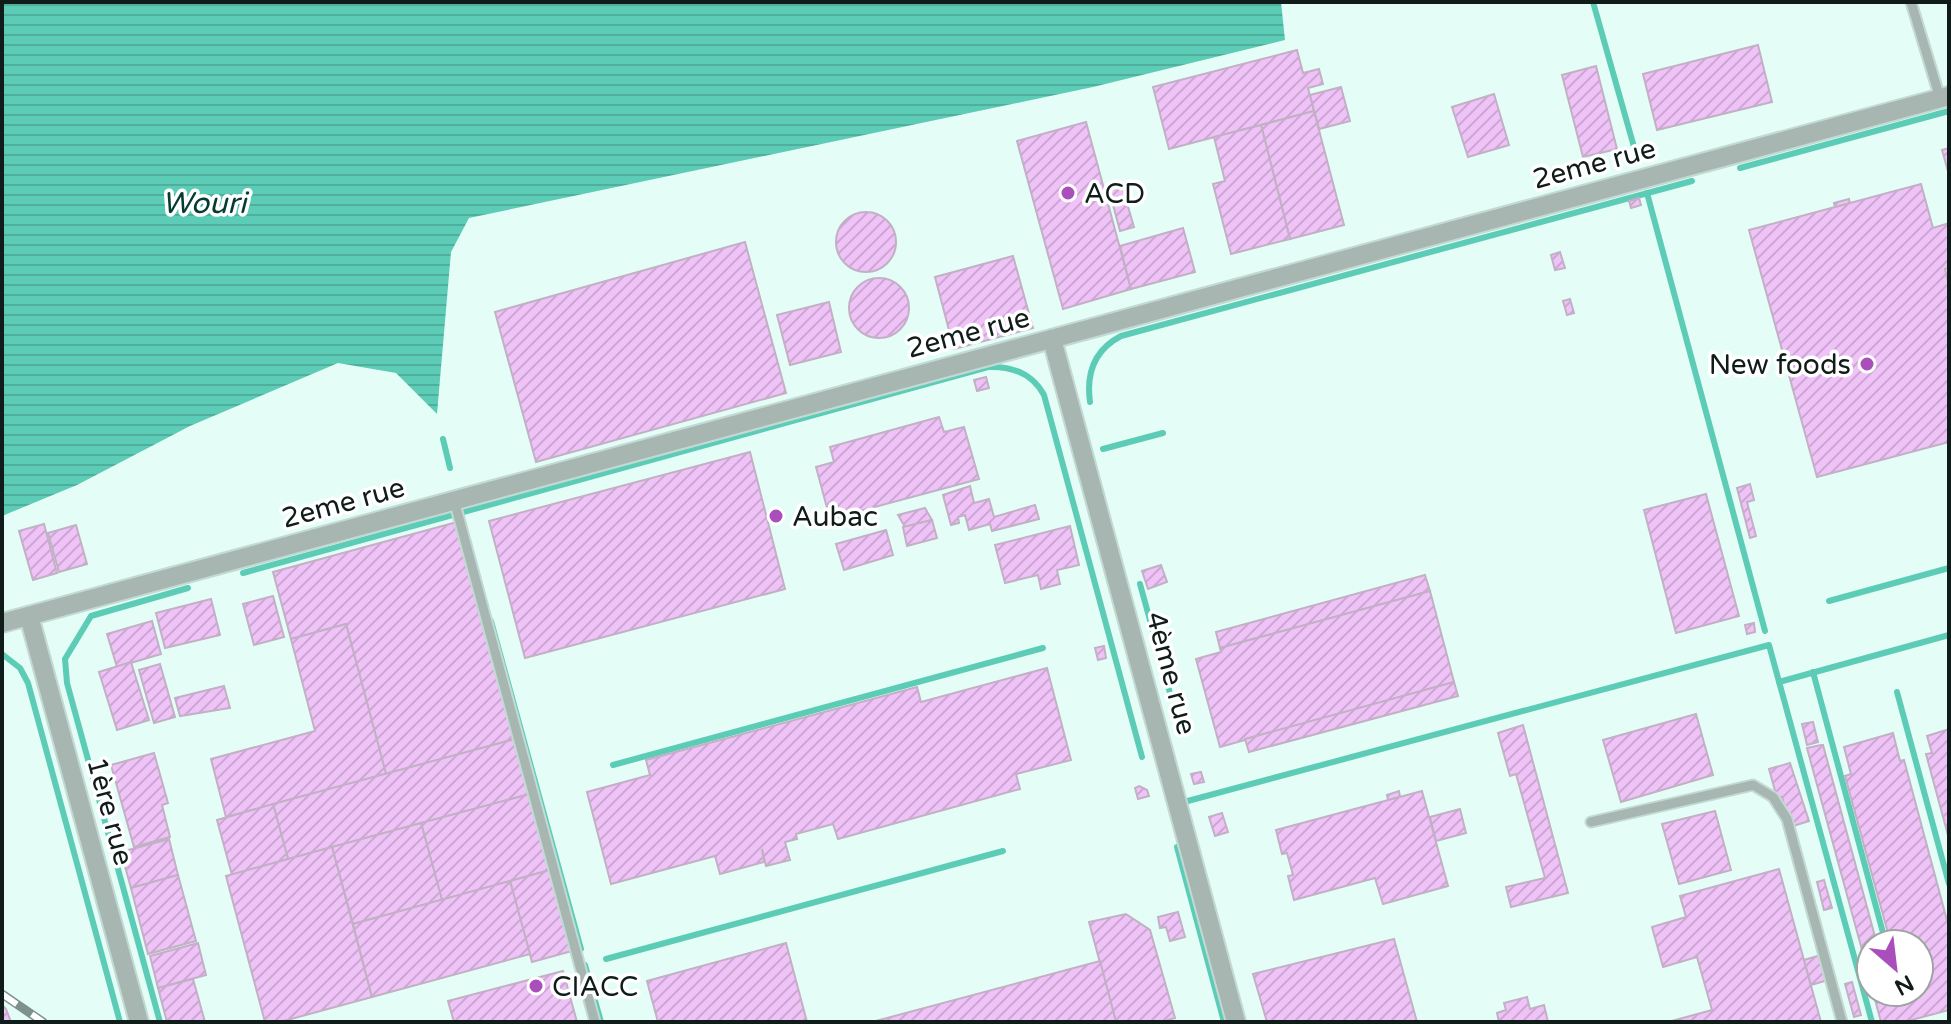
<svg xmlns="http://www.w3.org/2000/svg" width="1951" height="1024" font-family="'Varela Round',sans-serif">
	<defs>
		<pattern id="water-rules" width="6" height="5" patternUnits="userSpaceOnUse" patternTransform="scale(2)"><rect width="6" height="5" fill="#5dccb6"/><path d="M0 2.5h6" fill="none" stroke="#50af9c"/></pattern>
		<pattern id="building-hatch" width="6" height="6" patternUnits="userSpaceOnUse" patternTransform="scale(2)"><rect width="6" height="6" fill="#f0c3f8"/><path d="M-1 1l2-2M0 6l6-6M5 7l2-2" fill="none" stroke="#cda7d4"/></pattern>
	</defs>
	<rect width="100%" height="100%" fill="#e4fef7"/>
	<path fill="url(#water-rules)" d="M2,2H1281L1285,40L1093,87L469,218L451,252L437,414L396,373L338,363L190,426L77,485L2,516Z"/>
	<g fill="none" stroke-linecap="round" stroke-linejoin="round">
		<g stroke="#5dccb6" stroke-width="6">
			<path d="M1593,2L1634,147"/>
			<path d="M1740,168L1949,111"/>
			<path d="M1647,193L1765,631"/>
			<path d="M1090,402C1086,373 1094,350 1121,336L1692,181"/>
			<path d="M443,439L450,468"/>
			<path d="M1103,449L1163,433"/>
			<path d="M243,573L988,367C1011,366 1032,373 1044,395L1142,757"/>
			<path d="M1140,584L1170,693"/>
			<path d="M1829,601L1949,568"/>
			<path d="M491,621L581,949"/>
			<path d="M2,654L20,668L28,683L120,1022"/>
			<path d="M1813,672L1886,944"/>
			<path d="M1779,682L1949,635"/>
			<path d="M1897,692L1949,884"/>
			<path d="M613,765L1043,648"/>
			<path d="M1185,806L1184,802L1769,645L1872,1022"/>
			<path d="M1177,847L1224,1022"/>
			<path d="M606,959L1003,851"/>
			<path d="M585,965L601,1022"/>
			<path d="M160,1022L67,683L65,659L91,616L188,588"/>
		</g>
	</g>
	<g fill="url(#building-hatch)" stroke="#c2b0c5" stroke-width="2">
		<path d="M1758,45L1772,102L1657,130L1643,74Z"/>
		<path d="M1297,50L1303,73L1319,69L1323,84L1308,88L1314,111L1169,149L1153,87Z"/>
		<path d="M1596,66L1617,149L1583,157L1562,75Z"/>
		<path d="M1341,87L1350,121L1319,129L1310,95Z"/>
		<path d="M1494,94L1509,145L1468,157L1452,107Z"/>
		<path d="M1314,111L1344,225L1290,239L1261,125Z"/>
		<path d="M1086,122L1131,289L1063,309L1017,141Z"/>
		<path d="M1261,125L1290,239L1231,254L1213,184L1225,181L1214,137Z"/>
		<path d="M1949,148V175L1942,150Z"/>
		<path d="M1121,183L1134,227L1120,231L1108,186Z"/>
		<path d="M1921,184L1933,228L1949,223V268L1945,269L1949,285V442L1817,477L1749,230Z"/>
		<path d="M1639,198L1641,205L1631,208L1629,201Z"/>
		<path d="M1849,199L1850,203L1835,207L1834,203Z"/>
		<circle cx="866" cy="242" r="30"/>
		<path d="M1183,228L1195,272L1131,289L1120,246Z"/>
		<path d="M745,242L786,393L536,462L495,312Z"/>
		<path d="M1560,252L1565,268L1555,270L1551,255Z"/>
		<path d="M1013,256L1033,328L954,349L935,277Z"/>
		<circle cx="879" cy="308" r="30"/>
		<path d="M1570,299L1574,313L1567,315L1563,301Z"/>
		<path d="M829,302L841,352L790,365L777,315Z"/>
		<path d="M986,377L989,388L977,391L974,380Z"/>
		<path d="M939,417L944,432L964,427L979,479L830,519L816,467L834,462L830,447Z"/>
		<path d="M750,452L785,589L525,658L489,521Z"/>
		<path d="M1750,484L1754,500L1747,502L1756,536L1750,538L1737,488Z"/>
		<path d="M970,486L974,503L989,499L994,517L1035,505L1039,519L992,531L990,524L969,530L965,515L958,517L959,523L951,525L943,495Z"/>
		<path d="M1706,494L1739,616L1676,633L1644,510Z"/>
		<path d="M925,508L932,520L905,527L898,515Z"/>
		<path d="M932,520L937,538L907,546L903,527Z"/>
		<path d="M457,522L515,739L386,774L346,624L291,639L273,572Z"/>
		<path d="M44,524L57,573L33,580L19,531Z"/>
		<path d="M76,525L87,564L59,572L48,533Z"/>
		<path d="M1070,526L1079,565L1057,570L1060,584L1041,589L1038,575L1005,583L995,545Z"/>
		<path d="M886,530L893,555L844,570L836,544Z"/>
		<path d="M1161,565L1167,582L1148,589L1142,571Z"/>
		<path d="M1425,575L1430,591L1220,648L1216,632Z"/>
		<path d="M1430,591L1454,682L1220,747L1196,659L1221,652L1220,648Z"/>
		<path d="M273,596L284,637L254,645L243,604Z"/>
		<path d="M211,599L220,635L165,648L156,613Z"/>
		<path d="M152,621L161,654L117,667L107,634Z"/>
		<path d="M1754,623L1755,632L1747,634L1745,625Z"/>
		<path d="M346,624L386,774L226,817L211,759L315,731L291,639Z"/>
		<path d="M1104,646L1106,658L1098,660L1095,648Z"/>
		<path d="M131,662L149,720L117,730L99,672Z"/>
		<path d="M160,664L175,717L154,723L139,670Z"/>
		<path d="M1047,668L1071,760L1016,774L1020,789L838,839L833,824L796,834L797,839L785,842L790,860L766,866L762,849L764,862L720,874L715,856L611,884L587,792L650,775L646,760L917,687L921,702Z"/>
		<path d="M1454,682L1458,696L1249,752L1245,739Z"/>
		<path d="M224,686L230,708L180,716L175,698Z"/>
		<path d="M1696,714L1713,775L1621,802L1603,740Z"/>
		<path d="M1813,722L1818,742L1807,745L1802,724Z"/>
		<path d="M1523,725L1568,893L1511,907L1506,887L1545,878L1516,774L1510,776L1498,733Z"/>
		<path d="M1949,729V839L1926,754L1932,753L1927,736Z"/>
		<path d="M1893,733L1900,761L1904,760L1949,928V1010L1904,1022H1881L1873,992H1919V944H1891L1845,776L1851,774L1844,747Z"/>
		<path d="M515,739L530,794L288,859L273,804Z"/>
		<path d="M1821,745H1823L1877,944L1862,950L1807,748Z"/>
		<path d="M154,753L168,803L162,805L170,837L134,847L111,765Z"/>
		<path d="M1790,763L1809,821L1790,827L1782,797L1777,798L1769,769Z"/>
		<path d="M1201,772L1204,782L1194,784L1191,774Z"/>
		<path d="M1139,786L1147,790L1149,796L1138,799L1135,788Z"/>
		<path d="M1399,791L1400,797L1388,800L1387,795Z"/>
		<path d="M1422,791L1448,886L1383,904L1375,878L1294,900L1288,876L1293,875L1287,853L1282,854L1276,830Z"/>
		<path d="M530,794L550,870L442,900L421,823Z"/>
		<path d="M273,804L288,859L232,875L217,820Z"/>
		<path d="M1460,809L1466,833L1436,841L1430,817Z"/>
		<path d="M1715,811L1731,870L1679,884L1662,824Z"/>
		<path d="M1222,813L1228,832L1215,836L1209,817Z"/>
		<path d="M421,823L442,900L353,924L332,847Z"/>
		<path d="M169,839L178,875L131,888L121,852Z"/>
		<path d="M332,847L372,997L280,1022H265L226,876Z"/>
		<path d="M1779,869L1821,1022H1668L1712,1010L1697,957L1663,967L1652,927L1686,917L1680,896Z"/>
		<path d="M550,870L572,951L532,962L510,881Z"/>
		<path d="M178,875L196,941L148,954L131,888Z"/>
		<path d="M1824,880L1832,908L1824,910L1817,882Z"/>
		<path d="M510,881L530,954L372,997L353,924Z"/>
		<path d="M1178,912L1185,937L1170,941L1166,927L1160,928L1158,917Z"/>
		<path d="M1126,914L1150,930L1175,1018L1168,1020L1169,1022H1116L1089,922Z"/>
		<path d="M1394,939L1417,1022H1267L1253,974Z"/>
		<path d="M198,943L206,975L158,988L150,956Z"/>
		<path d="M786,943L807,1022H658L647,981Z"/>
		<path d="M1821,955L1828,980L1811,985L1804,960Z"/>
		<path d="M1100,961L1116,1022H872Z"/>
		<path d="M563,971L577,1022H454L448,1001Z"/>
		<path d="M193,979L205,1022H167L158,988Z"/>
		<path d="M1852,982L1861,1015L1854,1017L1845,984Z"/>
		<path d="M1527,997L1530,1009L1544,1005L1548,1022H1499L1497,1013L1506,1010L1504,1003Z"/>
		<path d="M2,1005L6,1009L11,1022H2Z"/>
	</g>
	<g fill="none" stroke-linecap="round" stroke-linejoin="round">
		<g stroke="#c2dad3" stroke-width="13">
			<g id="service">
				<path d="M1911,2L1940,98"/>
				<path d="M454,500L595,1022"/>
				<path d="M1591,822L1753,785L1773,797L1787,819L1842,1022"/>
			</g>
		</g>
		<g stroke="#c2dad3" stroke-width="22">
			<g id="minor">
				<path d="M1052,339L1236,1022"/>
				<path d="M29,616L139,1022"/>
				<path d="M2,623L1949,96"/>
			</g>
		</g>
		<use href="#service" stroke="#a8b6b2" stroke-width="9"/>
		<use href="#minor" stroke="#a8b6b2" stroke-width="18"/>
		<g stroke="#7e918c" stroke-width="9">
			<path id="rail" d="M2,994L43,1022"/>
		</g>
		<use href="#rail" stroke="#fff" stroke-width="6" stroke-dasharray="18" stroke-linecap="butt"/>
	</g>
	<g fill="#a94eba" stroke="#fff" stroke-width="3">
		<circle cx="1068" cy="193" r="8"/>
		<circle cx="1867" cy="364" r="8"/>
		<circle cx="776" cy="516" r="8"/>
		<circle cx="536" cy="986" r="8"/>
	</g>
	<g text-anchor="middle" stroke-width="7" stroke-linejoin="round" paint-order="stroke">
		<g font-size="28" fill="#101c19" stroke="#fff">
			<text transform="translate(1594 163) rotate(-15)" y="10">2eme rue</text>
			<text transform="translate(968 332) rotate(-15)" y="10">2eme rue</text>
			<text transform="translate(343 502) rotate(-15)" y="10">2eme rue</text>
			<text transform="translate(1172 673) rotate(75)" y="10">4ème rue</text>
			<text transform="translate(111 811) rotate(75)" y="10">1ère rue</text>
		</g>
		<g font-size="28" fill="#101c19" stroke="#fff" text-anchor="start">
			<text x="1084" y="203">ACD</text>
			<text x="1851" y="374" text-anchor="end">New foods</text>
			<text x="792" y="526">Aubac</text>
			<text x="552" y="996">CIACC</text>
		</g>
		<g font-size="30" font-style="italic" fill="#053b32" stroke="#fff">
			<text x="204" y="213">Wouri</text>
		</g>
	</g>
	<rect width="1951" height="1024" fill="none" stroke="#101c19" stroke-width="8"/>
	<g transform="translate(1895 968) rotate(152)"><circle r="38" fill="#ffffff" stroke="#9fa4a3" stroke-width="2"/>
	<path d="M0-6L14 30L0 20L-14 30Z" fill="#a94eba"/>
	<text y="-12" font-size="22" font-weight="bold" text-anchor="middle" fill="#101c19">N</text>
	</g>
</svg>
